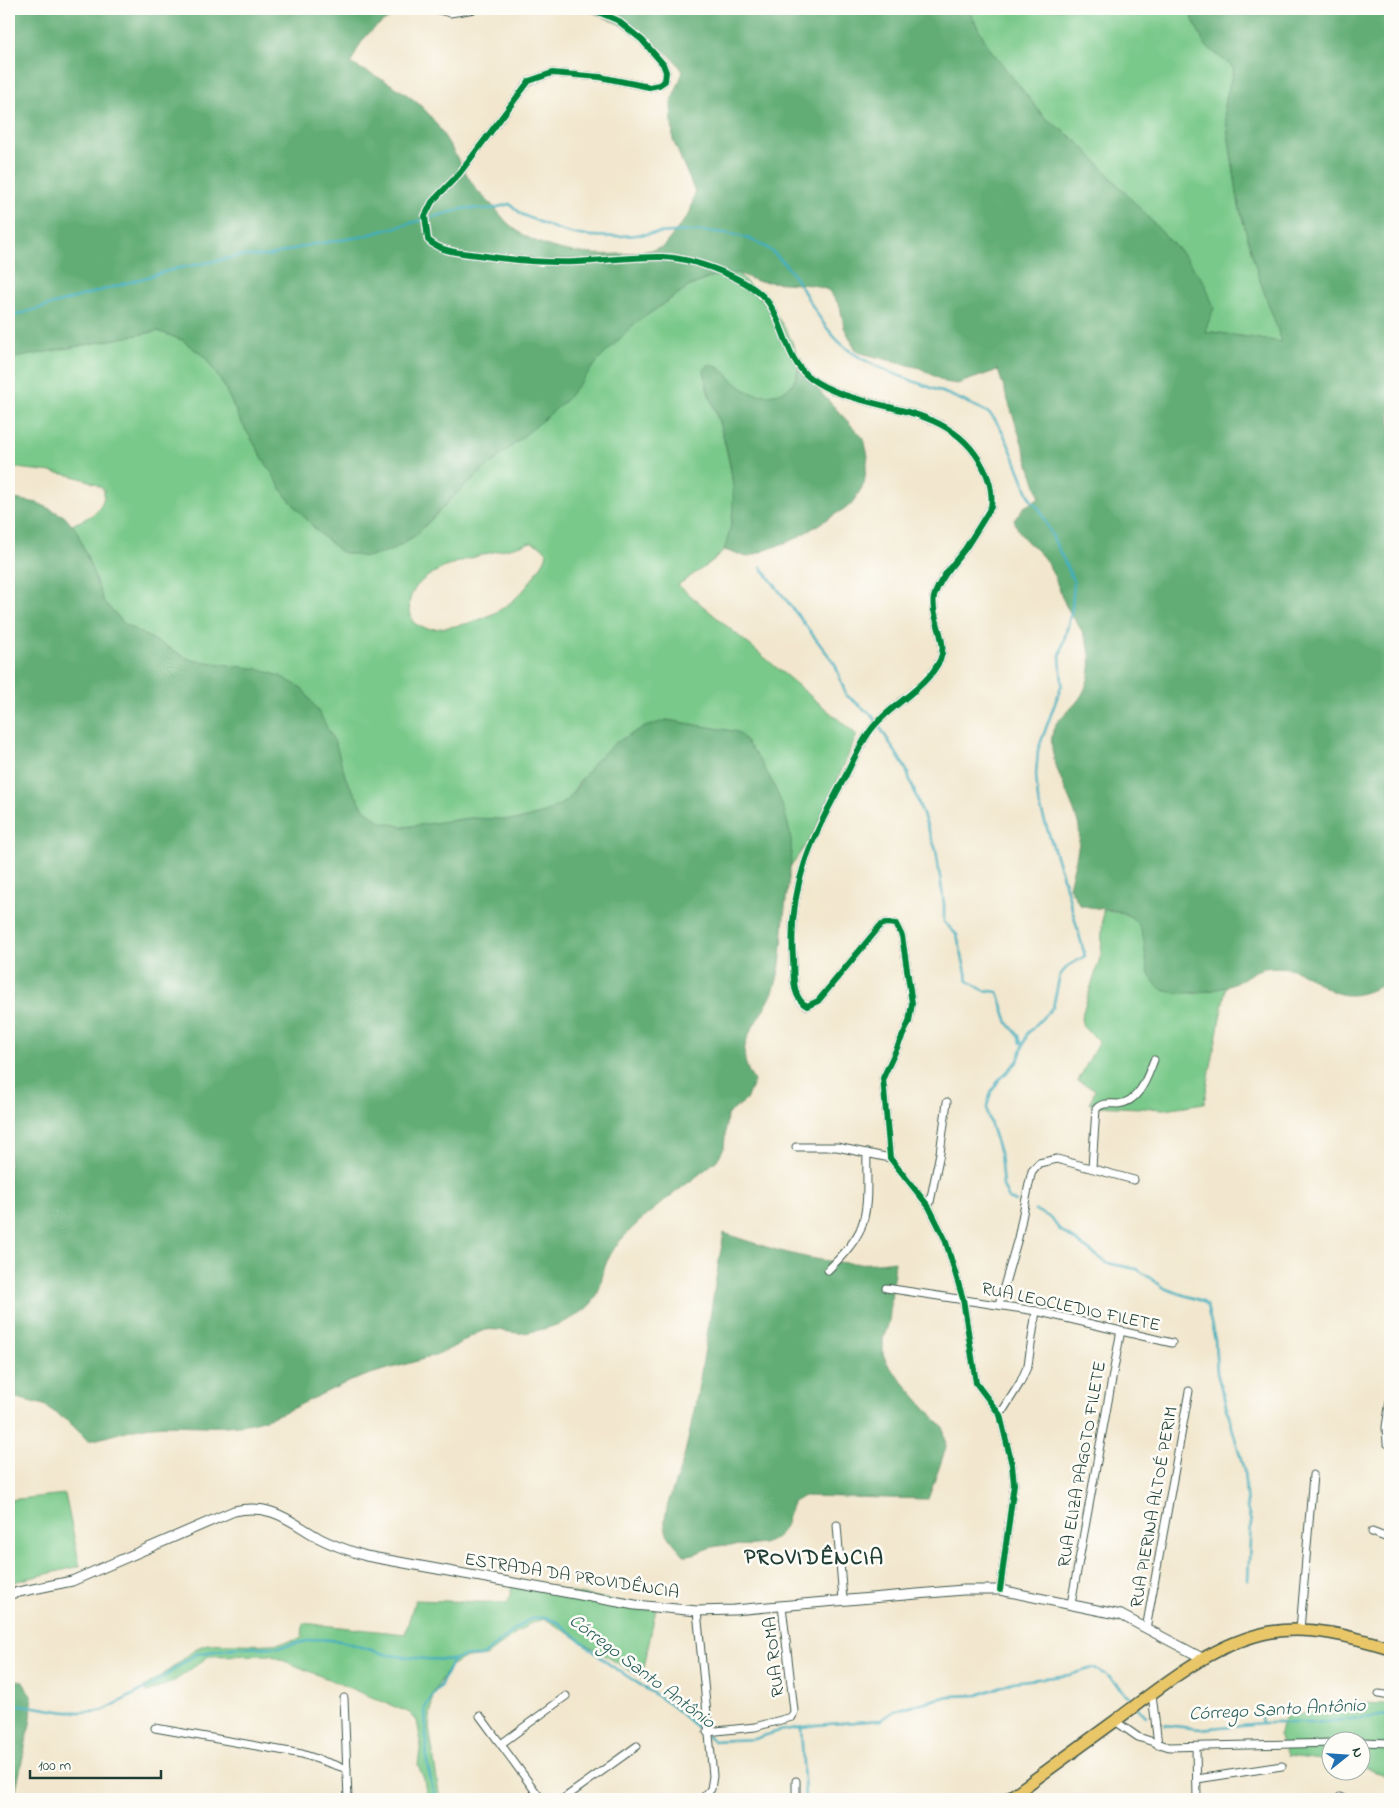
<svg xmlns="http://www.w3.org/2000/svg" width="1399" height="1808" font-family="'Indie Flower',sans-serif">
	<rect width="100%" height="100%" fill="#fdfcf7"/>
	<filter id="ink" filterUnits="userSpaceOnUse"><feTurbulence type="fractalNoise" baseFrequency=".02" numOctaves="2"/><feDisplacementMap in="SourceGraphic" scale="10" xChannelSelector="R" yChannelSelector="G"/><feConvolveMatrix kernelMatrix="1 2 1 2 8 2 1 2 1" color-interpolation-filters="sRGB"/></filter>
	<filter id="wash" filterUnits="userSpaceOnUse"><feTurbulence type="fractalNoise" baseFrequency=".0096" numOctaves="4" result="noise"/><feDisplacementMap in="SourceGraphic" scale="20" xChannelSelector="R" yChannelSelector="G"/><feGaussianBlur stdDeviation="1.12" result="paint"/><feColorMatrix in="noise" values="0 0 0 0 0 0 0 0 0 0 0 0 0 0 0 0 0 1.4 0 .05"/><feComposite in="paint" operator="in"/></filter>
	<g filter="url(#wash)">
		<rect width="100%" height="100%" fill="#f2e7ce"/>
		<g fill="#79c98a" stroke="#4c835f" fill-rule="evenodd">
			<path d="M968,9H1188L1205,45L1234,68L1224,106L1239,206L1258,275L1283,342L1205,331L1186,258L1078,142L1044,117L989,48Z"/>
			<path d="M738,273C760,298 787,321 796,353C805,382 781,405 752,395C739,390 729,378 720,368L706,387C722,424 749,514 724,550C718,559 689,577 678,585L857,735L814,833L788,870L791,841L778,795L769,776L738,732L667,720L580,780L567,801L545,813L518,820L470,818L405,827L381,822L364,809L346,779L336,745L258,669L191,660L126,625L104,602L93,577L87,555L72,525C89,517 105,512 104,490C84,472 35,471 9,467V359L158,331L182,340L205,357L223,384L240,420L285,495L319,533L341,552L366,557L392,550L416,535L459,491L524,435L633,325L688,287L714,276ZM531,542L542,547L547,553C545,562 539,568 534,576C515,607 484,622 449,627C434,629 424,631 413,622C411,615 408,607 410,599C419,562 500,553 531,542Z"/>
			<path d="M1103,910C1153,913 1141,942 1153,980L1195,994L1226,987L1204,1103L1165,1109L1093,1106L1090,1104L1095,1089L1078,1081L1099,1041L1083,1027L1081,1018L1101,955Z"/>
			<path d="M65,1494L80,1566L9,1583V1500Z"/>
			<path d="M513,1582L656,1608L642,1678L545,1619L529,1624L486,1656L462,1659L449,1667L433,1694L429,1727L440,1799H427L424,1779L418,1765L421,1742L417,1721L410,1713L270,1655L209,1656L176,1680L148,1693L144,1687L172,1668L197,1648L207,1644C241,1642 268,1649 302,1638L303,1623L405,1634L415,1600L508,1603Z"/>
			<path d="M1361,1703L1390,1704V1776L1362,1768V1740H1332L1331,1761L1287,1756L1278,1736L1285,1717Z"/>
		</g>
		<g fill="#62ad76" stroke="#407555">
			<path d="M9,9H406C377,25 363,31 351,64C376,76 401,87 422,107C442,126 460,166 476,189C480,194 485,198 490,203C497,210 503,219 510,225C546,258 619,260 663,247L690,213L695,192L673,140L671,103L683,72C670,45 613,21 586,9H968L989,48L1044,117L1078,142L1186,258L1205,284L1214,308L1205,331L1282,342L1258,275L1239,206L1224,106L1234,68L1205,45L1188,9H1390V982C1378,987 1364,995 1350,995C1327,996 1310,972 1288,968C1281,967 1272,967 1265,968C1254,969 1242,981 1231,985C1217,991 1173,998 1160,988C1133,968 1159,925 1121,912C1112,908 1093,909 1080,905L1069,887C1072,872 1082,843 1079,827C1074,802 1048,762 1052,736C1054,720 1063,717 1073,706C1090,690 1095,660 1086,639C1081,627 1072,617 1066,606C1059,591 1055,574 1046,561C1033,543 1022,543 1014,520L1024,507L1040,498L998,370L957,384L945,382L920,368L857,352L844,327L840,306L828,290L813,285L756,281L738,273L714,276L688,287L633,325L598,361L564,402L459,491L416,535L392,550L366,557L341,552L319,533L285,495L240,420L223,384L205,357L182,340L158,331L9,359Z"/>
			<path d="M708,365C729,363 734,401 774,394C790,392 795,383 799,369L864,439L868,456L864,484L852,504L795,539L747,557L724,550C740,505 733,467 719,422C714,404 706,389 704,370Z"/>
			<path d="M14,499L38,503L64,516L77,531L104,602L126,625L191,660L258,669L280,676L302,688L320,714L336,745L346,779L364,809L381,822L405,827L470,818L518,820L545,813L567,801L595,761L615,743L642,728L667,720L738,732C764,762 786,801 791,841C793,859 786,897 784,917C782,941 782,969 773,992C759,1025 729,1043 754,1081L746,1100L727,1115L724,1148L717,1160C688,1185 630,1222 612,1252C594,1280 610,1296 574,1317C561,1325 538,1331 524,1333C511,1334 498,1328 486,1330C473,1333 461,1344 449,1349C420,1363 389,1367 359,1378C324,1390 295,1411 259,1421C224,1431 188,1423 153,1426C130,1428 110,1437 88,1441L70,1423L44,1405L9,1396V500Z"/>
			<path d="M724,1233C778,1252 837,1270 895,1261L889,1322L883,1339V1355L889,1366L944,1429L946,1448L928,1499L804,1496L792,1503C788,1512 788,1523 782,1531C766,1554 734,1541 713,1547C700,1550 698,1555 684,1555C677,1546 667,1538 665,1527C663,1507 679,1477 684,1457C702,1384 710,1307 724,1233Z"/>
			<path d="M9,1678L22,1681L32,1697L31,1719L14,1799H9V1717L14,1711L9,1694Z"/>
		</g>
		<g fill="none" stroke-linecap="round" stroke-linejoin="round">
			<g stroke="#41aebe" stroke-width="2.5">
				<path d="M9,317L175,269L240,256H268L309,245L360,237L466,208L491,209L509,204C514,206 518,212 523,215C541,223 561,232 580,235C635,242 695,220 749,239C802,257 807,321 850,351C882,374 931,385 968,403C975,406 985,410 991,415C1007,432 1021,478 1031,500L1040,510L1074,582L1072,609L1060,656L1062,684L1038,750L1036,775L1038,800L1066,887L1085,956L1068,966L1060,975L1053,1007L1027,1034L1018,1061L999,1080L991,1092L987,1107L988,1116L1000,1153L1003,1186L1009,1199L1016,1202"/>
				<path d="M761,567L835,664L846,695L873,716L906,769L936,850L944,904V922L957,935L968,981L983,990L998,992L1008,1023L1019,1036L1021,1043"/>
				<path d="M1035,1210L1051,1218L1059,1229L1107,1263L1137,1269L1166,1289L1202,1301L1207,1306L1215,1340L1217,1373L1244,1470L1247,1508L1251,1522L1248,1580"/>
				<path d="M9,1703L66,1712H94L104,1710L152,1685L196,1654L233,1648L280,1647L317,1639L341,1641L388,1655L426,1659L453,1660L464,1656H482L523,1623L530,1619L545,1617L559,1623L609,1664L672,1706L713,1741L754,1739L779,1731L816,1725L881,1720L894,1711L910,1706L949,1696L978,1695L1013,1682L1069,1675L1093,1668L1108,1676L1134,1702"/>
				<path d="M1137,1707L1146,1716"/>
				<path d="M1260,1711L1262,1723"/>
				<path d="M1165,1725L1200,1729L1262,1723H1314L1390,1715"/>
				<path d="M801,1727L805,1799"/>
				<path d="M435,1799L427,1763L425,1707L441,1685L453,1660"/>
			</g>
		</g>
	</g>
	<g filter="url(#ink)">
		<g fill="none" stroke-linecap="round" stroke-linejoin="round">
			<g stroke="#3f564b" stroke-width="9">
				<g id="minor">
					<path d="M435,9L450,13L475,9"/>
					<path d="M591,9L617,20L642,40L663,64L666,72L665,81L659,85L649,87L600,77L552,73L529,81L459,174L432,202L425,216L428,240C441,252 460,253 478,255C510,260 543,263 576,262C604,261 634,256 663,257C692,258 750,278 768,302C785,325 786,360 810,378C861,415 949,398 983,467C990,480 993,493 991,507C983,521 974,535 965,549C954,563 939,579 934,597C930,617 949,641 940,660C926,689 894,702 874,726C862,740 854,759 846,775C812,838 788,884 793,958C794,973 791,998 807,1006L818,1001L880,926L885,923L896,924L902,936L912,1003L909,1022L883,1078L890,1158L929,1207L945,1239L963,1299L976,1383L1000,1415L1012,1465L1014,1484L1000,1590"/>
					<path d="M796,1147H837L890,1158"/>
					<path d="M1092,1167L1096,1109C1102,1102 1110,1104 1118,1104C1140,1102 1147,1077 1154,1060"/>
					<path d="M929,1207L940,1153L947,1102"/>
					<path d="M828,1270C840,1258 852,1246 860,1230C870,1208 866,1177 867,1153"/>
					<path d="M886,1288L1036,1311L1172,1343"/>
					<path d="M999,1304L1018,1238L1030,1179L1032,1171L1039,1163L1057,1159L1134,1180"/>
					<path d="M1390,1401L1386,1427L1387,1443L1390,1445"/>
					<path d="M1000,1415L1020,1383L1028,1365L1036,1311"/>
					<path d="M837,1525L843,1600"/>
					<path d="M1372,1532L1390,1539"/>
					<path d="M1071,1604L1121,1330"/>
					<path d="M697,1611L713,1776L711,1789L702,1799"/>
					<path d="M1146,1629L1189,1391"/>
					<path d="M1300,1630L1313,1475"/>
					<path d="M1152,1694L1158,1745"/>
					<path d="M1379,1694L1390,1696"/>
					<path d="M344,1698L348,1799"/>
					<path d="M480,1716L541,1799"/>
					<path d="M1115,1721L1138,1737L1169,1747L1332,1743"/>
					<path d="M155,1728L302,1754L347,1769"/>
					<path d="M707,1732L755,1727L792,1717L794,1711L782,1606"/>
					<path d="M1362,1742L1390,1743"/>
					<path d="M501,1744L566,1696"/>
					<path d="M1196,1748L1197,1799"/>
					<path d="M1197,1779L1282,1766"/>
					<path d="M796,1781V1799"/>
					<path d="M1340,1797L1344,1799"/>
					<path d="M563,1799L637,1746"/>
				</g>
			</g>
			<g stroke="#3f564b" stroke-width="11">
				<path id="tertiary" d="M9,1594L72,1581L234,1511C273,1503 289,1521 319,1538C334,1546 350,1551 366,1556L635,1605L697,1611L734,1610L963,1590H1000L1121,1615L1204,1659"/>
			</g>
			<g stroke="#3f564b" stroke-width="14">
				<path id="primary" d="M1008,1799C1044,1773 1079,1747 1115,1721C1162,1686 1212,1643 1271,1632C1309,1625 1354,1637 1390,1648"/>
			</g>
			<use href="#minor" stroke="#fff" stroke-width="7"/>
			<use href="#tertiary" stroke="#fff" stroke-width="9"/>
			<use href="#primary" stroke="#e9c769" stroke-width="11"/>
			<g stroke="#fdfcf7" stroke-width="9">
				<path id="cycleway" d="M591,9L617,20L642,40L663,64L666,72L665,81L659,85L649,87L600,77L552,73L529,81L459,174L432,202L425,216L428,240C441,252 460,253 478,255C510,260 543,263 576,262C604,261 634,256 663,257C692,258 750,278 768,302C785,325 786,360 810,378C861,415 949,398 983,467C990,480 993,493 991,507C983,521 974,535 965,549C954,563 939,579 934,597C930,617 949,641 940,660C926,689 894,702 874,726C862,740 854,759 846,775C812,838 788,884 793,958C794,973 791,998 807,1006L818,1001L880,926L885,923L896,924L902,936L912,1003L909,1022L883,1078L890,1158L929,1207L945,1239L963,1299L976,1383L1000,1415L1012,1465L1014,1484L1000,1590"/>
			</g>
			<use href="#cycleway" stroke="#00873e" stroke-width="6"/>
		</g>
	</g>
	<g text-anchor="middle" stroke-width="5" stroke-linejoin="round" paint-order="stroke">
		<g font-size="18" fill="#1f3d34" stroke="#fdfcf7">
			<text transform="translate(1071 1306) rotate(12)" y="6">RUA LEOCLEDIO FILETE</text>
			<text transform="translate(1081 1464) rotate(-80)" y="6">RUA ELIZA PAGOTO FILETE</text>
			<text transform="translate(1153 1507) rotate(-80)" y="6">RUA PIERINA ALTOÉ PERIM</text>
			<text transform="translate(572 1575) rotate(9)" y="6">ESTRADA DA PROVIDÊNCIA</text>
			<text transform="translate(773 1657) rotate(-96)" y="6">RUA ROMA</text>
		</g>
		<g font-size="19" font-style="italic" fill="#295f5d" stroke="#fdfcf7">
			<text transform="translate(643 1670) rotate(37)" y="7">Córrego Santo Antônio</text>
			<text transform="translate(1277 1708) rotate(-3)" y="7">Córrego Santo Antônio</text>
		</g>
		<g font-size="22" font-weight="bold" letter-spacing="1" fill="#1f3d34" stroke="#fdfcf7">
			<text x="814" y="1564">PROVIDÊNCIA</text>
		</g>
	</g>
	<rect width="1399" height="1808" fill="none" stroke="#fdfcf7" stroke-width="30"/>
	<g transform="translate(1346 1756) rotate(73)"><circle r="24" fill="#fdfcf7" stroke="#a4b0a9"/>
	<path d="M0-4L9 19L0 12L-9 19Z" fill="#1f6fb2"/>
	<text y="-8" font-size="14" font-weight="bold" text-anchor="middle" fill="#1f3d34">N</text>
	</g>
	<path d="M30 1770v8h131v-8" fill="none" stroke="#1f3d34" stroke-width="2.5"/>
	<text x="38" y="1770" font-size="15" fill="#1f3d34" stroke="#fdfcf7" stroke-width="4" paint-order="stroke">100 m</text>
</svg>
